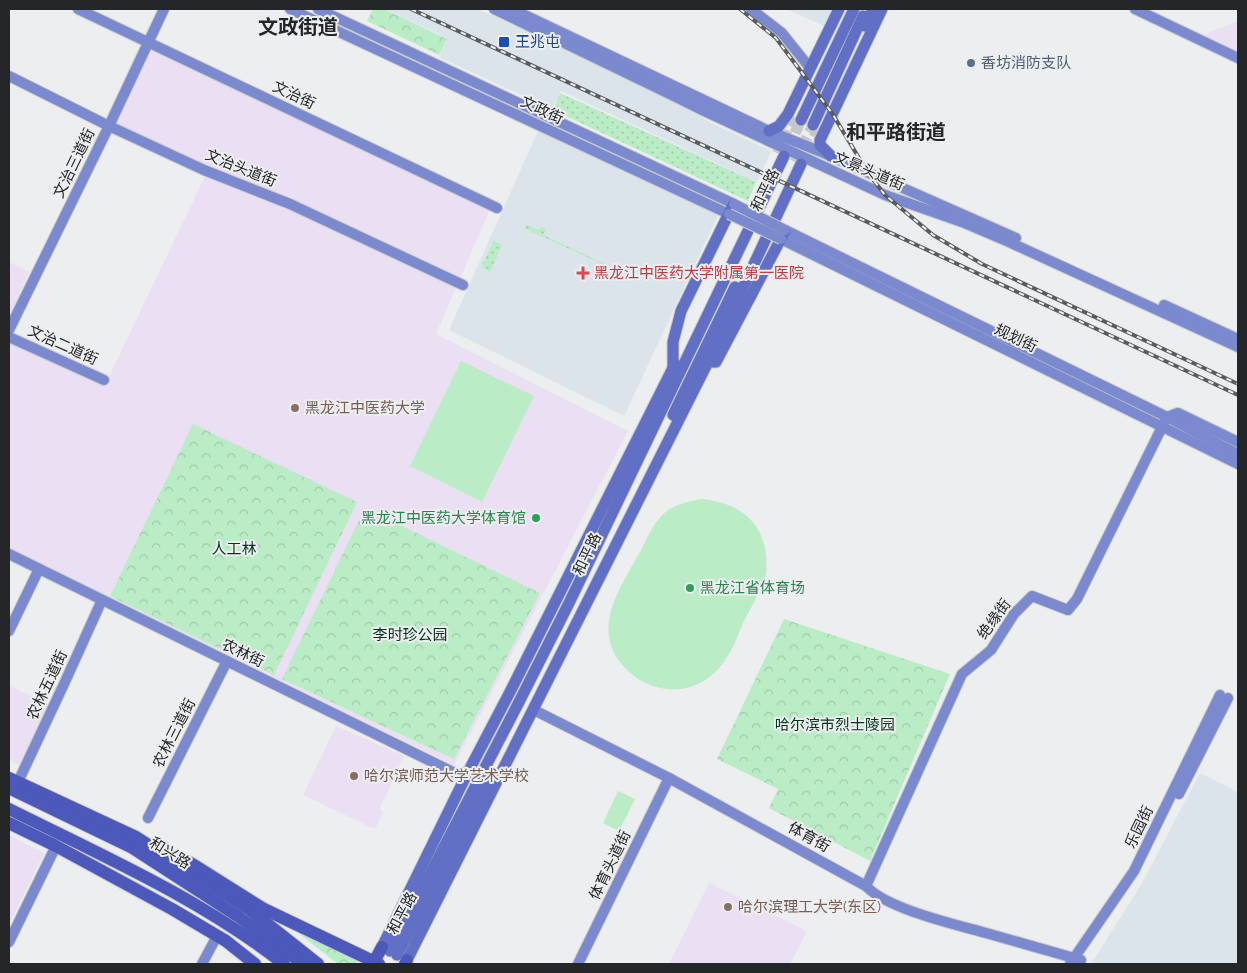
<svg xmlns="http://www.w3.org/2000/svg" width="1247" height="973" font-family="Raleway,'Noto Sans SC',sans-serif">
	<defs>
		<pattern id="grass-dots" width="8" height="8" patternUnits="userSpaceOnUse" patternTransform="scale(1.25)"><rect width="8" height="8" fill="#baecc6"/><path d="M2 2h.1M6 6h.1" fill="none" stroke="#a0caaa" stroke-width="1.8" stroke-linecap="round"/></pattern>
		<pattern id="forest-crowns" width="20" height="18" patternUnits="userSpaceOnUse" patternTransform="scale(1.25)"><rect width="20" height="18" fill="#baecc6"/><path d="M2 6a3 3 0 1 1 6 0M12 15a3 3 0 1 1 6 0" fill="none" stroke="#a0caaa"/></pattern>
	</defs>
	<rect width="100%" height="100%" fill="#eceef0"/>
	<g fill="#dbe4eb">
		<path d="M385,9H478L674,101L711,123L771,151L757,182L561,91L552,109L439,57L447,38Z"/>
		<path d="M787,9H833L824,26Z"/>
		<path d="M538,131L718,215L624,416L449,330Z"/>
		<path d="M1200,773L1238,792V964H1091L1141,885Z"/>
	</g>
	<g fill="#ebdff3">
		<path d="M1238,21V51L1204,35Z"/>
		<path d="M150,50L490,209L436,334L628,431L454,765L9,548V341L105,385L209,168L115,124Z"/>
		<path d="M9,262L29,272L9,317Z"/>
		<path d="M9,686L49,704L21,766L9,760Z"/>
		<path d="M336,726L404,756L380,808L383,813L375,829L303,795Z"/>
		<path d="M9,835L44,853L9,924Z"/>
		<path d="M709,883L807,931L790,964H669Z"/>
	</g>
	<g fill="url(#grass-dots)">
		<path d="M560,93L756,182L748,201L553,110Z"/>
		<path d="M527,225L539,230L541,226L546,228L543,235L603,263L602,264L524,228Z"/>
		<path d="M494,241L502,245L490,272L481,267Z"/>
	</g>
	<g fill="url(#forest-crowns)">
		<path d="M373,9H384L447,39L439,55L367,21Z"/>
		<path d="M193,424L357,502L274,675L110,596Z"/>
		<path d="M365,508L540,593L454,759L282,679Z"/>
		<path d="M784,619L950,674L870,861L769,808L778,789L717,759Z"/>
		<path d="M275,915L360,955L356,964H338Z"/>
	</g>
	<g fill="#baecc6">
		<path d="M461,361L534,396L482,502L410,466Z"/>
		<path d="M702,499C733,502 758,516 765,548C766,558 768,569 765,578C760,592 752,606 745,619C739,632 735,645 727,657C704,696 656,700 625,668C589,630 620,588 640,552C648,537 655,518 670,509C680,503 692,501 702,499Z"/>
		<path d="M618,791L635,799L619,831L603,823Z"/>
	</g>
	<g fill="none" stroke-linecap="round" stroke-linejoin="round">
		<g stroke="#c4c6c8" stroke-width="10" stroke-dasharray="10 5" stroke-linecap="butt">
			<path d="M777,153L794,117"/>
			<path d="M801,164L818,128"/>
		</g>
		<g stroke="#c4c6c8" stroke-width="11" stroke-dasharray="11 5.5" stroke-linecap="butt">
			<path d="M788,148L801,120"/>
			<path d="M795,162L813,125"/>
		</g>
		<g stroke="#c8cacc" stroke-width="12">
			<g id="secondary">
				<path d="M78,9L497,208"/>
				<path d="M290,9L729,214"/>
				<path d="M318,9L734,204"/>
				<path d="M494,9L678,98L702,110L885,195L962,222L1009,242L1238,347"/>
				<path d="M512,9L769,131L819,151L1016,238"/>
				<path d="M751,9L782,33L810,68"/>
				<path d="M1135,9L1238,58"/>
				<path d="M9,76L109,126L204,170L290,204L463,285"/>
				<path d="M785,230L1167,417L1178,413L1238,442"/>
				<path d="M781,239L1238,464"/>
				<path d="M1164,305L1238,339"/>
				<path d="M9,330L109,126L164,9"/>
				<path d="M9,337L104,380"/>
				<path d="M9,554L465,778"/>
				<path d="M9,631L39,569"/>
				<path d="M534,710L669,778L866,886C887,909 954,924 986,933C1017,942 1049,951 1081,960"/>
				<path d="M18,782L64,684L102,600"/>
				<path d="M1179,794L1228,698"/>
				<path d="M148,818L227,661"/>
				<path d="M866,886L962,674L991,650L1014,614L1032,596L1068,610L1077,599L1167,417L1238,454"/>
				<path d="M9,942L56,846"/>
				<path d="M202,964L217,936"/>
				<path d="M578,964L669,778"/>
				<path d="M1070,964L1134,871L1220,695"/>
			</g>
		</g>
		<g stroke="#c8cacc" stroke-width="13">
			<g id="primary">
				<path d="M865,26L873,9"/>
				<path d="M801,120L854,9"/>
				<path d="M813,125L863,16"/>
				<path d="M769,131L779,126L788,114L839,9"/>
				<path d="M831,156L820,145V140L882,9"/>
				<path d="M713,362H716L785,231"/>
				<path d="M673,371V342L681,311L733,205"/>
				<path d="M673,415L735,287"/>
				<path d="M382,947L465,778L511,690L675,364"/>
				<path d="M390,951L519,702L569,603L784,156"/>
				<path d="M397,955L493,773"/>
				<path d="M407,960L708,362L801,164"/>
			</g>
		</g>
		<g stroke="#c8cacc" stroke-width="14">
			<g id="highway">
				<path d="M9,778L136,837L250,910L318,964"/>
				<path d="M9,788L131,847L239,917L303,964"/>
				<path d="M9,809C103,856 201,899 284,964"/>
				<path d="M9,823L56,846L172,909L226,941L255,964"/>
				<path d="M179,857L194,865L264,909L379,964"/>
				<path d="M373,964L382,947"/>
				<path d="M405,964L407,960"/>
			</g>
		</g>
		<use href="#secondary" stroke="#7b89ce" stroke-width="10"/>
		<use href="#primary" stroke="#6170c4" stroke-width="11"/>
		<use href="#highway" stroke="#4c59ba" stroke-width="12"/>
		<g stroke="#5a5b5d" stroke-width="4">
			<g id="rail">
				<path d="M411,9L1238,395"/>
				<path d="M740,9L776,38L832,113L868,173L885,195L933,235L982,264L1238,384"/>
			</g>
		</g>
		<use href="#rail" stroke="#eceef0" stroke-width="2" stroke-dasharray="5.5" stroke-linecap="butt"/>
		<g stroke="#c8cacc" stroke-width="12" stroke-linecap="butt">
			<g id="secondary-bridge">
				<path d="M734,204L785,230"/>
				<path d="M729,214L781,239"/>
			</g>
		</g>
		<use href="#secondary-bridge" stroke="#7b89ce" stroke-width="10"/>
	</g>
	<rect fill="#1a4fb4" stroke="#eceef0" stroke-width="2" x="498" y="36" width="12" height="12" rx="2.5"/>
	<circle fill="#5c6f8a" stroke="#eceef0" stroke-width="2" cx="971" cy="63" r="5"/>
	<path fill="#e0444e" stroke="#eceef0" stroke-width="2" d="M580.5 265.5h5v5h5v5h-5v5h-5v-5h-5v-5h5z"/>
	<g fill="#8d6e63" stroke="#eceef0" stroke-width="2">
		<circle cx="295" cy="408" r="5"/>
		<circle cx="354" cy="776" r="5"/>
		<circle cx="728" cy="907" r="5"/>
	</g>
	<g fill="#2e9e5b" stroke="#eceef0" stroke-width="2">
		<circle cx="536" cy="518" r="5"/>
		<circle cx="690" cy="588" r="5"/>
	</g>
	<g text-anchor="middle" stroke-width="4" stroke-linejoin="round" paint-order="stroke">
		<g font-size="15" fill="#164399" stroke="#eceef0" text-anchor="start">
			<text x="515" y="47">王兆屯</text>
		</g>
		<g font-size="15" fill="#4e5e75" stroke="#eceef0" text-anchor="start">
			<text x="981" y="68">香坊消防支队</text>
		</g>
		<g font-size="15" fill="#252627" stroke="#eceef0">
			<text transform="translate(294 95) rotate(25)" y="5">文治街</text>
			<text transform="translate(542 110) rotate(25)" y="5">文政街</text>
			<text transform="translate(74 163) rotate(-64)" y="5">文治三道街</text>
			<text transform="translate(241 168) rotate(22)" y="5">文治头道街</text>
			<text transform="translate(869 171) rotate(23)" y="5">文景头道街</text>
			<text transform="translate(765 190) rotate(-64)" y="5">和平路</text>
			<text transform="translate(1016 338) rotate(26)" y="5">规划街</text>
			<text transform="translate(63 345) rotate(24)" y="5">文治二道街</text>
			<text transform="translate(587 554) rotate(-64)" y="5">和平路</text>
			<text transform="translate(994 619) rotate(-54)" y="5">绝缘街</text>
			<text transform="translate(243 653) rotate(26)" y="5">农林街</text>
			<text transform="translate(47 685) rotate(-65)" y="5">农林五道街</text>
			<text transform="translate(174 733) rotate(-63)" y="5">农林三道街</text>
			<text transform="translate(1139 827) rotate(-64)" y="5">乐园街</text>
			<text transform="translate(809 837) rotate(29)" y="5">体育街</text>
			<text transform="translate(170 853) rotate(32)" y="5">和兴路</text>
			<text transform="translate(610 865) rotate(-64)" y="5">体育头道街</text>
			<text transform="translate(402 913) rotate(-62)" y="5">和平路</text>
		</g>
		<g font-size="15" fill="#be3a42" stroke="#eceef0" text-anchor="start">
			<text x="594" y="278">黑龙江中医药大学附属第一医院</text>
		</g>
		<g font-size="15" fill="#785e54" stroke="#eceef0" text-anchor="start">
			<text x="305" y="413">黑龙江中医药大学</text>
			<text x="364" y="781">哈尔滨师范大学艺术学校</text>
			<text x="738" y="912">哈尔滨理工大学(东区)</text>
		</g>
		<g font-size="15" fill="#27864d" stroke="#eceef0" text-anchor="end">
			<text x="526" y="523">黑龙江中医药大学体育馆</text>
			<text x="700" y="593" text-anchor="start">黑龙江省体育场</text>
		</g>
		<g font-size="15" fill="#05371a" stroke="#eceef0">
			<text x="234" y="554">人工林</text>
			<text x="410" y="640">李时珍公园</text>
			<text x="835" y="730">哈尔滨市烈士陵园</text>
		</g>
		<g font-size="20" font-weight="bold" fill="#252627" stroke="#eceef0">
			<text x="298" y="34">文政街道</text>
			<text x="896" y="139">和平路街道</text>
		</g>
	</g>
	<rect width="1247" height="973" fill="none" stroke="#252627" stroke-width="20"/>
</svg>
